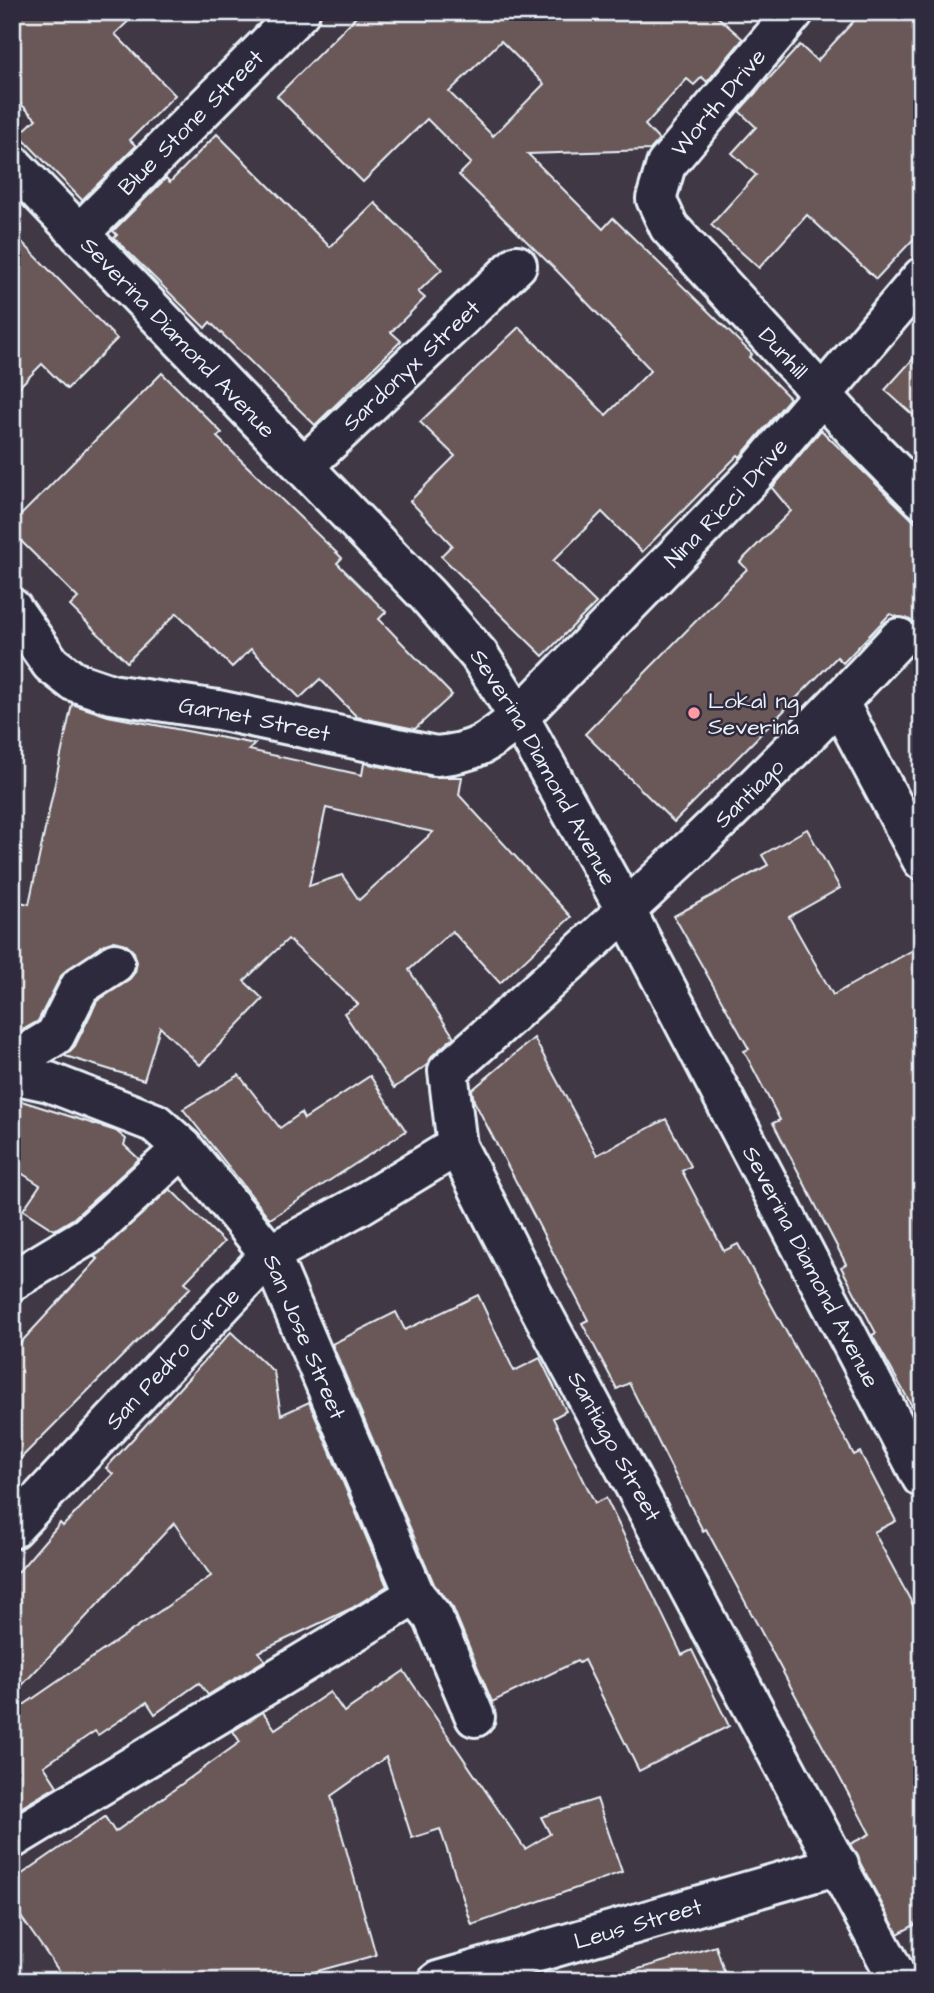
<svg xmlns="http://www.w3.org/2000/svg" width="934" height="1993" font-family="'Architects Daughter',sans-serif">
	<rect width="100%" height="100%" fill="#413845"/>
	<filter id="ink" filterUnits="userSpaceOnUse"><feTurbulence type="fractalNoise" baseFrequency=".0143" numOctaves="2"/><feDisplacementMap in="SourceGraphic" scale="14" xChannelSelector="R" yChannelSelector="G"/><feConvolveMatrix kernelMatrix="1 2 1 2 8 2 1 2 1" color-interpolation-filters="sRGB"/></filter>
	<g filter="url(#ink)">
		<g fill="#6a5958" stroke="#e8f1f8" stroke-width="2" fill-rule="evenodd">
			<path d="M12,12H138L115,34L175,95L130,140L136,146L82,200L19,135L36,119L12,95Z"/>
			<path d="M361,12H712L743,39L707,82L702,77L694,85L687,79L645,125L659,140L650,150L528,154L603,229L613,218L752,354L749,357L790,398L740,457L738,455L642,552L602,512L553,561L596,603L543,656L441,556L452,545L410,501L455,456L420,422L519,327L606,415L651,370L559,273L459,175L471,163L427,119L363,182L277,96ZM501,41L544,84L493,136L449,92Z"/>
			<path d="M862,12H922V230L876,279L807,215L759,268L711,225L756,175L732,153L756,127L739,111L800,45L817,61Z"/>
			<path d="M217,134L330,247L375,203L442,269L418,292L425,298L391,332L401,341L315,425L210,322L205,328L114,238L117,235L113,231L166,178L170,182Z"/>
			<path d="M12,232L117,339L67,389L42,364L12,394Z"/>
			<path d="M922,349V423L885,390Z"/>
			<path d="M162,373L222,433L217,437L342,558L337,563L386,612L379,619L452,695L415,729L357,717L320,679L300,698L251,649L232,667L177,613L127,662L70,606L78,598L12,532V524Z"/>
			<path d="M821,430L922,529V645L914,623L890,614L843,663L837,657L674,822L585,734L747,569L740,562L791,511L772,488Z"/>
			<path d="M72,704L108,716L255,744L249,750L362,775L364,763L431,777H462L459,795L571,917L500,983L452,931L409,970L454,1037L433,1055L427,1065L394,1088L344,1013L358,1004L288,939L244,981L263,999L200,1065L160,1027L144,1080L65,1056L75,1046L97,1001L128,981L135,972L137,962L134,952L125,944L114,941L103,945L61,976L38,1021L24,1029L12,1027V900L29,904ZM326,808L433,832L359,900L342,875L309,886Z"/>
			<path d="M807,829L840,888L789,917L833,995L922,945V1424L872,1335L876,1333L841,1267L846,1264L773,1123L780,1120L744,1051L749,1049L674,916L768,865L762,855Z"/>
			<path d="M534,1038L597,1155L666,1119L691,1166L682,1171L724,1251L738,1244L854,1455L860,1452L896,1521L874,1532L922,1622V1921L898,1934L850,1844L870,1834L706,1529L703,1531L629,1383L617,1389L582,1323L588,1320L474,1101L472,1090Z"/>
			<path d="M239,1075L280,1128L301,1113L304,1119L370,1076L406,1131L270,1219L183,1109Z"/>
			<path d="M12,1098L116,1131L126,1139L124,1145L139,1159L74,1218L54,1230L23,1210L40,1185L12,1167Z"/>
			<path d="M170,1189L224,1242L185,1282L191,1287L12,1467V1352L98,1259L94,1257Z"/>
			<path d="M478,1295L514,1371L540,1358L566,1411L553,1418L595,1503L606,1498L682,1655L692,1650L729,1726L639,1771L584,1660L579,1663L577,1661L492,1702L453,1608L434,1584L332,1344L396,1312L405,1330Z"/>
			<path d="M231,1332L274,1372L281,1415L309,1402L387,1586L352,1608L259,1652L265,1660L208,1695L199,1683L155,1714L147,1702L98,1735L95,1731L44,1766L57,1786L12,1813V1713L211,1576L174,1523L12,1696V1579L60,1523L63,1526L113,1474L106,1468Z"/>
			<path d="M404,1671L525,1849L550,1834L541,1817L597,1799L622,1872L472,1925L440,1829L412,1838L386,1757L331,1796L376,1955L303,1975L305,1981H66L12,1904V1881L105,1817L115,1832L240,1742L233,1731L263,1712L275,1729L330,1692L344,1712Z"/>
			<path d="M716,1946L727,1981H626L625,1973Z"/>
		</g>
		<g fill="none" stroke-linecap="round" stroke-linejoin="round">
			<g stroke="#e8f1f8" stroke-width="44">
				<g id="minor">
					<path id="s1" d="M794,12L666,165L656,199L669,227L859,435L922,499"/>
					<path id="s2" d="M12,164L428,596L479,655L519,717L625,909L922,1478"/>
					<path id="s3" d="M79,234L300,12"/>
					<path id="s4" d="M304,466L517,265"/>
					<path id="s5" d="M12,608L51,664L73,681L111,694L218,710L436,756C476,753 489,742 519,717L753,476L922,277"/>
					<path d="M839,703L922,860"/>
					<path d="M12,1062L55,1036L80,986L115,963"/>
					<path id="s6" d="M12,1074L49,1082L155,1123L183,1148L270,1254L415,1595L433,1617L475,1717"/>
					<path d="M12,1281L87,1236L183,1148"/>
					<path id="s7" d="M12,1529L270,1254L360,1205L457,1146"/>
					<path d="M12,1839L415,1595"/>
					<path id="s8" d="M438,1981L839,1865"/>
					<path id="s9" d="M899,1981L531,1292L457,1146L448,1071C604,933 758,791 899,638"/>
				</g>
			</g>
			<use href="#minor" stroke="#2f2a3d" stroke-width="38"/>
		</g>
	</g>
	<circle fill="#ff9aa2" stroke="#2f2a3d" stroke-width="2.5" cx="694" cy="713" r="7"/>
	<g text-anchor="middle" stroke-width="5" stroke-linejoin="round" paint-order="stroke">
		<g font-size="23" fill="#e8f1f8" stroke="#2f2a3d">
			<text transform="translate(718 102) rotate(-50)" y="8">Worth Drive</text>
			<text dy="8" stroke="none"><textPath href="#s3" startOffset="158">Blue Stone Street</textPath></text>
			<text dy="8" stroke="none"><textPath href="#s2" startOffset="240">Severina Diamond Avenue</textPath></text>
			<text dy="8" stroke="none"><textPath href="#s1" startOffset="436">Dunhill</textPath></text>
			<text dy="8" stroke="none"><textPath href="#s4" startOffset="147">Sardonyx Street</textPath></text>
			<text dy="8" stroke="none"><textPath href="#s5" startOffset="859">Nina Ricci Drive</textPath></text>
			<text dy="8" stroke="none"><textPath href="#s5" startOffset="282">Garnet Street</textPath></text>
			<text dy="8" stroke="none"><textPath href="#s2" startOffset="807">Severina Diamond Avenue</textPath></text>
			<text dy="8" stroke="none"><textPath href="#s9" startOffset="1430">Santiago</textPath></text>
			<text dy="8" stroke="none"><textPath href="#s2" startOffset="1374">Severina Diamond Avenue</textPath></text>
			<text dy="8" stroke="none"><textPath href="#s6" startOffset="416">San Jose Street</textPath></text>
			<text dy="8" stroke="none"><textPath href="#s7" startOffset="234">San Pedro Circle</textPath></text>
			<text transform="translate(615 1446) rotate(61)" y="8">Santiago Street</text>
			<text dy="8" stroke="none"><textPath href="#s8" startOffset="208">Leus Street</textPath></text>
		</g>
		<g font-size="23" fill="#e8f1f8" stroke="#2f2a3d" text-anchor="start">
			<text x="708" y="708">Lokal ng<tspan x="708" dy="26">Severina</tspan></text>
		</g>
	</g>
	<rect width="934" height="1993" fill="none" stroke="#2f2a3d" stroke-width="42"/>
	<rect x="21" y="21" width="892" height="1951" fill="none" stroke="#e8f1f8" stroke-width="2.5" filter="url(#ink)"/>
</svg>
